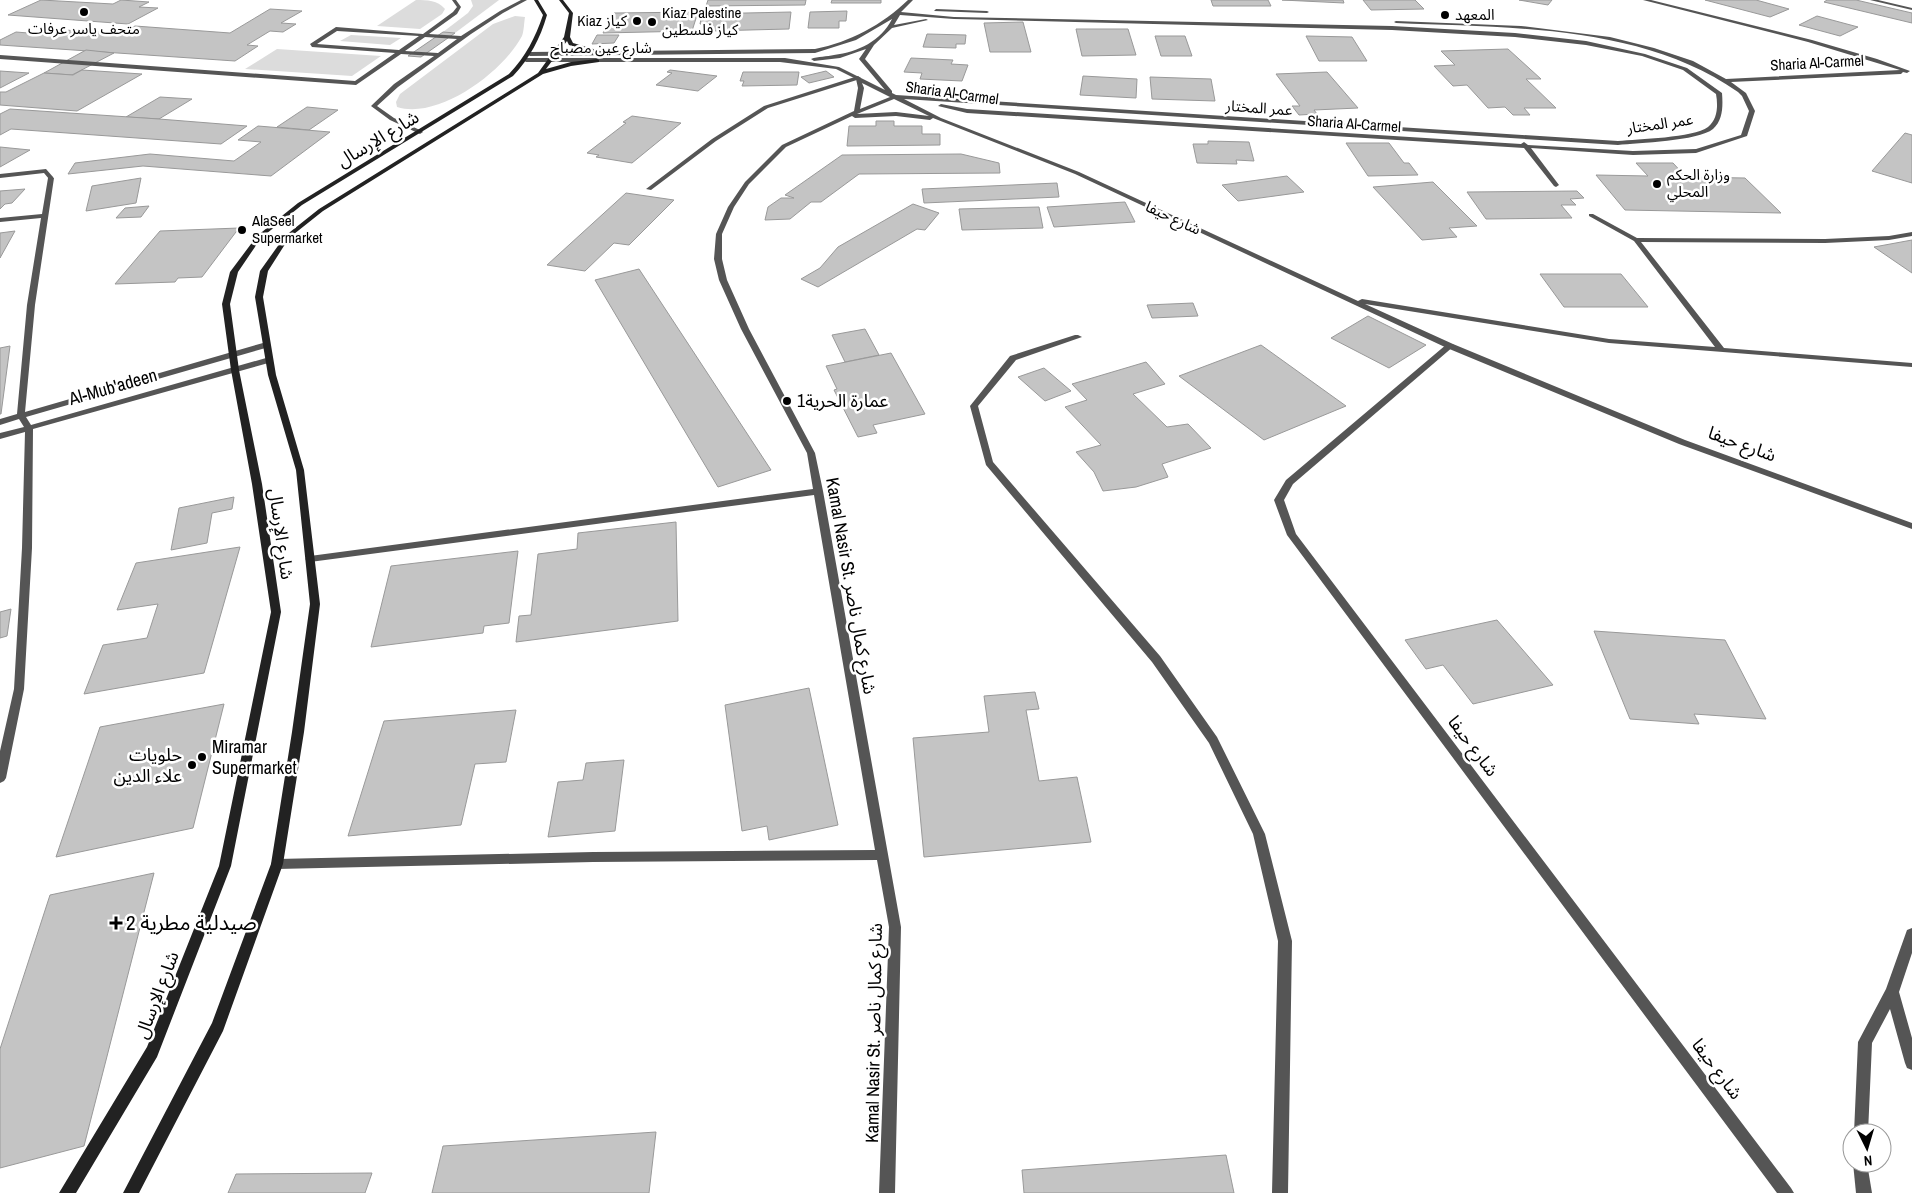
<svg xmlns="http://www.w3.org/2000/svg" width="1912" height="1193" font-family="'Archivo Narrow','Noto Sans Arabic',sans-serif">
	<rect width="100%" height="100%" fill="#fff"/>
	<g fill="#dcdcdc">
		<path d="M416,0C428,0 437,0 445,9L442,14L420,29L377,26Z"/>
		<path d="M471,0H499L455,33L443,32L468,13L473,6Z"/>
		<path d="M515,16L525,17C524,23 524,31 522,36C503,72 439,120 397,107L396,102L400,94L493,24Z"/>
		<path d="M351,35L401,38L390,45L340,41Z"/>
		<path d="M277,49L381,56L352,76L245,69Z"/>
	</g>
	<g fill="#c4c4c4" stroke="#999">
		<path d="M41,0L113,4L121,0L149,2L139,7L158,8L128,24L8,15Z"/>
		<path d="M708,0H806L805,5L706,6Z"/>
		<path d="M832,0H881V3H831Z"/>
		<path d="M1211,0H1268L1271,6H1213Z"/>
		<path d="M1343,0L1344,3L1282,0Z"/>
		<path d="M1363,0H1415L1424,9L1371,10Z"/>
		<path d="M1519,0H1552L1548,5Z"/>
		<path d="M1705,0H1756L1789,9L1770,17Z"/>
		<path d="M1827,0H1856L1912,13V23L1824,2Z"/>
		<path d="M270,9L302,11L281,23L296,24L283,32L270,31L247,45L258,46L235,61L0,45V40L16,32L52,35L63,30L122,33L135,26L230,33Z"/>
		<path d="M847,11L846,21H839V28H808L810,12Z"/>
		<path d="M698,12L692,31L603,33L614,13Z"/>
		<path d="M791,12L789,29L709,31L711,23L700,24L702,14Z"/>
		<path d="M1817,16L1858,27L1840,36L1799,25Z"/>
		<path d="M1023,22L1031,52H990L984,23Z"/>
		<path d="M1076,29H1128L1136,55L1082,56Z"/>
		<path d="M443,32L455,33L421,57L408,56Z"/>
		<path d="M927,34L966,35L965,44H956V48L923,47Z"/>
		<path d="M597,35H619L614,43L592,44Z"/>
		<path d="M1155,36H1185L1192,56H1161Z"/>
		<path d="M1306,36L1352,37L1367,61H1319Z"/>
		<path d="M1508,49L1541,79H1526L1556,108H1524L1530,115H1513L1505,107L1488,108L1467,85L1453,86L1434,66L1455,65L1441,51Z"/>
		<path d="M86,50L114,53L72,75L44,73Z"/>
		<path d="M911,58L953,60L951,64L968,65L962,81L920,79L922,73L904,72Z"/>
		<path d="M82,70L142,74L77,111L0,105V92H6L44,73L73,75Z"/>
		<path d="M670,70L717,76L698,91L656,85L672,73L667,72Z"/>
		<path d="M0,71L29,73L0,88Z"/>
		<path d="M826,71L834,77L809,83L801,77Z"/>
		<path d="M743,72H799L797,85L742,86L744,81H740Z"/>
		<path d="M1327,72L1358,108L1314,110L1317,114L1299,115L1292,106H1300L1276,74Z"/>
		<path d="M1083,76L1137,79L1136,98L1080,95Z"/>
		<path d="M1150,77L1211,79L1215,101L1152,99Z"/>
		<path d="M160,97L192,99L159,119L126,117Z"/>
		<path d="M307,107L338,110L309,130L277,127Z"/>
		<path d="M10,109L159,119L247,126L221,144L11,129L0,135V114Z"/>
		<path d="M632,116L681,123L632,163L596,157L599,155L587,153L626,123L623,122Z"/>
		<path d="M876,121H894V126H922V134H940V145L847,146L849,126H876Z"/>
		<path d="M258,126L330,132L271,176L143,166L68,174L75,163L150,154L234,161L261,142L238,140Z"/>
		<path d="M1905,133L1912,135V183L1872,171Z"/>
		<path d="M1208,141L1249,142L1254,161L1236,160L1237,164L1197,163L1193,144H1208Z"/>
		<path d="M1346,143H1389L1404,163H1409L1418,175L1368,176Z"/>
		<path d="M0,147L30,150L0,167Z"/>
		<path d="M961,154L999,163L1000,173L859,174L821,202H811L790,219L765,220L768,207L781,198H794L785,195L842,155Z"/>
		<path d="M1636,163H1673L1686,177L1745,178L1781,213L1625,210L1596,175L1648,176Z"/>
		<path d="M1287,176L1304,192L1238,201L1222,185Z"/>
		<path d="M141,178L136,203L86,211L92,186Z"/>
		<path d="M1433,182L1477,226L1449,228L1457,237L1422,240L1373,187Z"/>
		<path d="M1057,183L1059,197L924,203L922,189Z"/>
		<path d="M25,189L12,203L5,204L0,209V191Z"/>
		<path d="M1577,191L1584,198L1570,199L1576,205H1561L1572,218L1486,219L1467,192Z"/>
		<path d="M626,193L674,200L629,245L614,243L585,271L547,265Z"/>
		<path d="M1125,202L1135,222L1054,227L1047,207Z"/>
		<path d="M913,204L939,213L925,230L917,229L818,287L801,279L820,268L838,247Z"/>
		<path d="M149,206L141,217L116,218L125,208Z"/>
		<path d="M1039,207L1043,228L962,230L959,209Z"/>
		<path d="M239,228L202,277L178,278L175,282L115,284L160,231Z"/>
		<path d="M15,231L0,258V233Z"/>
		<path d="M1912,240V273L1874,247Z"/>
		<path d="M639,269L771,470L718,487L595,280Z"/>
		<path d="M1540,274H1621L1648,307H1564Z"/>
		<path d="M1193,303L1198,316L1152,318L1147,305Z"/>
		<path d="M1368,316L1426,345L1389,368L1331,338Z"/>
		<path d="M865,329L879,355L845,362L832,335Z"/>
		<path d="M1261,345L1346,406L1264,440L1179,376Z"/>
		<path d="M10,346L1,414H0V348Z"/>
		<path d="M891,353L925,414L873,425L877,433L858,437L834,390L837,389L826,366Z"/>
		<path d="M1146,362L1165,384L1133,394L1167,427L1188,424L1211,448L1162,464L1168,477L1136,487L1103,491L1094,472L1076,452L1101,445L1065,407L1087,400L1072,384Z"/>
		<path d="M1044,368L1071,391L1045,401L1018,377Z"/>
		<path d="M234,497L232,509L212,513L207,543L171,550L179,508Z"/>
		<path d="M676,522L678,621L516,642L519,616L531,615L538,554L577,549L578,533Z"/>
		<path d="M240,547L204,673L84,694L103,645L147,638L158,604L117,610L136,563Z"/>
		<path d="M518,551L509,623L484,626L483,633L371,647L391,566Z"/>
		<path d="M11,609L7,636L0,638V612Z"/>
		<path d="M1497,620L1553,685L1473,704L1443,665L1426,669L1405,640Z"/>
		<path d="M1594,631L1725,640L1766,719L1694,714L1699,724L1630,719Z"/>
		<path d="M809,688L838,825L769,840L767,826L742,831L725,705Z"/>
		<path d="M1035,692L1039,709L1026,710L1039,781L1077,777L1091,842L924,857L913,738L989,732L984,696Z"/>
		<path d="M224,704L193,828L56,857L100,727Z"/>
		<path d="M516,710L506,762L475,764L461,825L348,836L384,721Z"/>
		<path d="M624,760L615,831L548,837L558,782L583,780L586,763Z"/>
		<path d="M154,873L84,1146L0,1168V1049L50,895Z"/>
		<path d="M656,1132L649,1193H432L443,1146Z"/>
		<path d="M1226,1155L1234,1193H1024L1022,1170Z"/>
		<path d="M372,1173L365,1193H228L236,1174Z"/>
	</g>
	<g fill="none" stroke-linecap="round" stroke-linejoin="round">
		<g fill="#555" fill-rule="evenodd">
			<path d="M452,0H456L461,7L457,14L429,34L461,36L500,11L521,0H527L503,13L471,34L398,87L377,106L394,118L422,131L423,132L420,134L390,120L371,106L394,84L434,56L401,54L356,85L0,59V55L355,81L395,53L312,47L310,44L336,27L423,34L453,12L457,7ZM337,31L419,36L399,50L317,44ZM425,37L457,39L438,53L405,51Z"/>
			<path d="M858,76L861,78L860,79L768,108L716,141L651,190L646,189L712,139L764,106Z"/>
			<path d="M46,169L53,177V179H49L44,173L0,178V174Z"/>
			<path d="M1447,344H1453L1454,346L1293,484L1284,500L1296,534L1791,1188L1794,1193H1777L1287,535L1274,500L1286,480Z"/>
		</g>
		<g fill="#555" fill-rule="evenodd">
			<path d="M908,0H913L901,12L954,17L1392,26L1515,33L1586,41L1645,54L1687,68L1722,93C1723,106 1723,120 1713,129C1698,141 1638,143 1618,145L904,99L941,118L1079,172L1358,301L1362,299L1609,339L1715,347L1634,241L1589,216V214H1593L1637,238L1825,239L1889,236L1912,232V236L1889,240L1825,243L1641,242L1724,348L1912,363V367L1609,343L1365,304L1453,344L1685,440L1912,523V529L1679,444L1447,348L1075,174L933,118L930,120L896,116L855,118L852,116L786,147L749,184L734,207L722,234V259L727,280L749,329L815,453L823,491L901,927L895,1193H879L889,927L877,860L593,862L277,869L273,868L271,864L273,860L277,859L593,852L875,850L814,495L310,562L305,559L310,556L813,489L807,453L741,329L719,280L714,259L716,234L728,207L745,182L782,145L854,111L858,88L856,79L836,69L780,62H526L523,60L526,58H785L839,67L885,90L859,59L866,49L840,58L814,61L811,59C818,56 827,57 834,55C858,52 881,41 892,19L856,40L815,53L530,56L527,54L530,52L815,49C850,42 882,25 908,0ZM900,15L954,19L1392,30L1515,37L1586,45L1642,56L1683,70L1716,94C1718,105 1718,119 1708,127C1693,138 1638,139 1618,141L896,95L892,93V91L865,59L874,45L892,28L928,20L926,19L894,25ZM862,83L890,97L860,109L864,88ZM894,99L929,116L896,112L857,114Z"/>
			<path d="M1643,0H1651L1812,40L1877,59L1910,71L1907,73L1903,72L1901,74L1731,82L1746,93L1755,111L1747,136L1696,153L1633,155L1531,148L1559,185L1556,187L1554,186L1524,148L967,113L938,106L941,104L967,109L1521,144L1524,142L1528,145L1633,151L1696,149L1741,135L1749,111L1742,96L1738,92C1641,24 1510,28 1396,23L1394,22L1396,21L1521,26L1610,37L1654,48L1693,61L1726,79L1900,70L1808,42Z"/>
			<path d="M1870,0H1878L1912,8V10Z"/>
			<path d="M936,9L987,11L989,12L987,13L934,11Z"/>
			<path d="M51,176L54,178L35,305L25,412L263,343H269L270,345L269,347L26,417L31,425L266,358H272L273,360L272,362L33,429L32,548L24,689L6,778L4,781L0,783V751L14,689L22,548L25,432L0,439V433L24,427L19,419L0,425V419L17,414L27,305L41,218L0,222V218L42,214L48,178Z"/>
			<path d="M1075,335H1078L1082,337L1016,360L978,406L993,462L1160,656L1217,737L1265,834L1292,941L1288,1193H1272L1278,941L1253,834L1209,743L1152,662L986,465L970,406L1010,356Z"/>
			<path d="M1912,928V953L1899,992L1912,1038V1070L1907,1068L1905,1063L1890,1009L1872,1043L1868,1133H1854L1858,1042L1886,989L1907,930Z"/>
			<path d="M1853,1163H1867L1872,1193H1856Z"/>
		</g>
		<g fill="#222" fill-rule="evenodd">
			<path d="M534,0H538L547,15C540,39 530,58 513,76L302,205L261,238L238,272L230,304L239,370L262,484L281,612L231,866L157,1057L76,1193H59L147,1047L219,866L271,612L252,484L231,370L222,304L230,272L257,236L298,203L509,74C526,56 535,38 543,15Z"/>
			<path d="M559,0H563L573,13L570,37L573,43L607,53L604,55L569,45L567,41L546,69L571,62L597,59L599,60V62L571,66L543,74L323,211L289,238L268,271L263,297L276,375L304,470L320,604L304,732L283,864L223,1031L139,1193H123L212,1023L271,864L292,732L310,604L296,470L268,375L255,297L260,271L285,236L319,209L538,73L564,37L569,13Z"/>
		</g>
	</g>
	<g fill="#000" stroke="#fff" stroke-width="2">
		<circle cx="84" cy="12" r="5"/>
		<circle cx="1445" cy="15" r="5"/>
		<circle cx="637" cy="21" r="5"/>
		<circle cx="652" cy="22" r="5"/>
		<circle cx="1657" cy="184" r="5"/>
		<circle cx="242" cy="230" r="5"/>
		<circle cx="787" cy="401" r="5"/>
		<circle cx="202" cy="757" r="5"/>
		<circle cx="192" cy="765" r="5"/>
		<path d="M113.5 915.5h5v5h5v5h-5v5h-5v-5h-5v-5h5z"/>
	</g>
	<g text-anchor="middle" stroke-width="5" stroke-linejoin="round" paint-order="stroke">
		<g font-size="15" fill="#000" stroke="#fff" text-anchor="start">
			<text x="662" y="18">Kiaz Palestine<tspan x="662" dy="17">كياز فلسطين</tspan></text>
			<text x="1455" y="20">المعهد</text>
			<text x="627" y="26" text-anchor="end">Kiaz كياز</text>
			<text x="84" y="34" text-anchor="middle">متحف ياسر عرفات</text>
			<text x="1667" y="180">وزارة الحكم<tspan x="1667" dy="17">المحلي</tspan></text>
			<text x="252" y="226">AlaSeel<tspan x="252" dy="17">Supermarket</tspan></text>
		</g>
		<g font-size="15" fill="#000" stroke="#fff">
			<text x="601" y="53">شارع عين مصباح</text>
			<text transform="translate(1817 63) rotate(-3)" y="5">Sharia Al-Carmel</text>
			<text transform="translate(952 93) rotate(8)" y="5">Sharia Al-Carmel</text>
			<text transform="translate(1259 108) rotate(4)" y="5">عمر المختار</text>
			<text transform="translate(1354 124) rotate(4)" y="5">Sharia Al-Carmel</text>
			<text transform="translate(1660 124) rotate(-8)" y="5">عمر المختار</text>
			<text transform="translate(1173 218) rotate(25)" y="5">شارع حيفا</text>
		</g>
		<g font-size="18" fill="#000" stroke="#fff">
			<text transform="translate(378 139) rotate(-31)" y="6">شارع الإرسال</text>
			<text transform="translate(113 387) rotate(-16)" y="6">Al-Mub'adeen</text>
			<text transform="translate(1742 444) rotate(20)" y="6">شارع حيفا</text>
			<text transform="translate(281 534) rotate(82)" y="6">شارع الإرسال</text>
			<text transform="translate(851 586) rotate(80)" y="6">Kamal Nasir St. شارع كمال ناصر</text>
			<text transform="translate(1473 746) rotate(53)" y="6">شارع حيفا</text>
			<text transform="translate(157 995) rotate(-69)" y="6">شارع الإرسال</text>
			<text transform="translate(874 1033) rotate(-89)" y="6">Kamal Nasir St. شارع كمال ناصر</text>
			<text transform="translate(1717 1069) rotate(53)" y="6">شارع حيفا</text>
		</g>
		<g font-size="18" fill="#000" stroke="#fff" text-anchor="start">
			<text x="797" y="407">عمارة الحرية1</text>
			<text x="212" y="753">Miramar<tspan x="212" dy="21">Supermarket</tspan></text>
			<text x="182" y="761" text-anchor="end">حلويات<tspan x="182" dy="21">علاء الدين</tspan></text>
		</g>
		<g font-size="21" fill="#000" stroke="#fff" text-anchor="start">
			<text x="126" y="930">صيدلية مطرية 2</text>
		</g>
	</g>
	<g transform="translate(1867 1148) rotate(175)"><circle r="24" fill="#ffffff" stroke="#999999"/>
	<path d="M0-4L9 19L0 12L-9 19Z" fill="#000000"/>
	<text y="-8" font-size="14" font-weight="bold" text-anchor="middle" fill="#000000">N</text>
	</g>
</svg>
